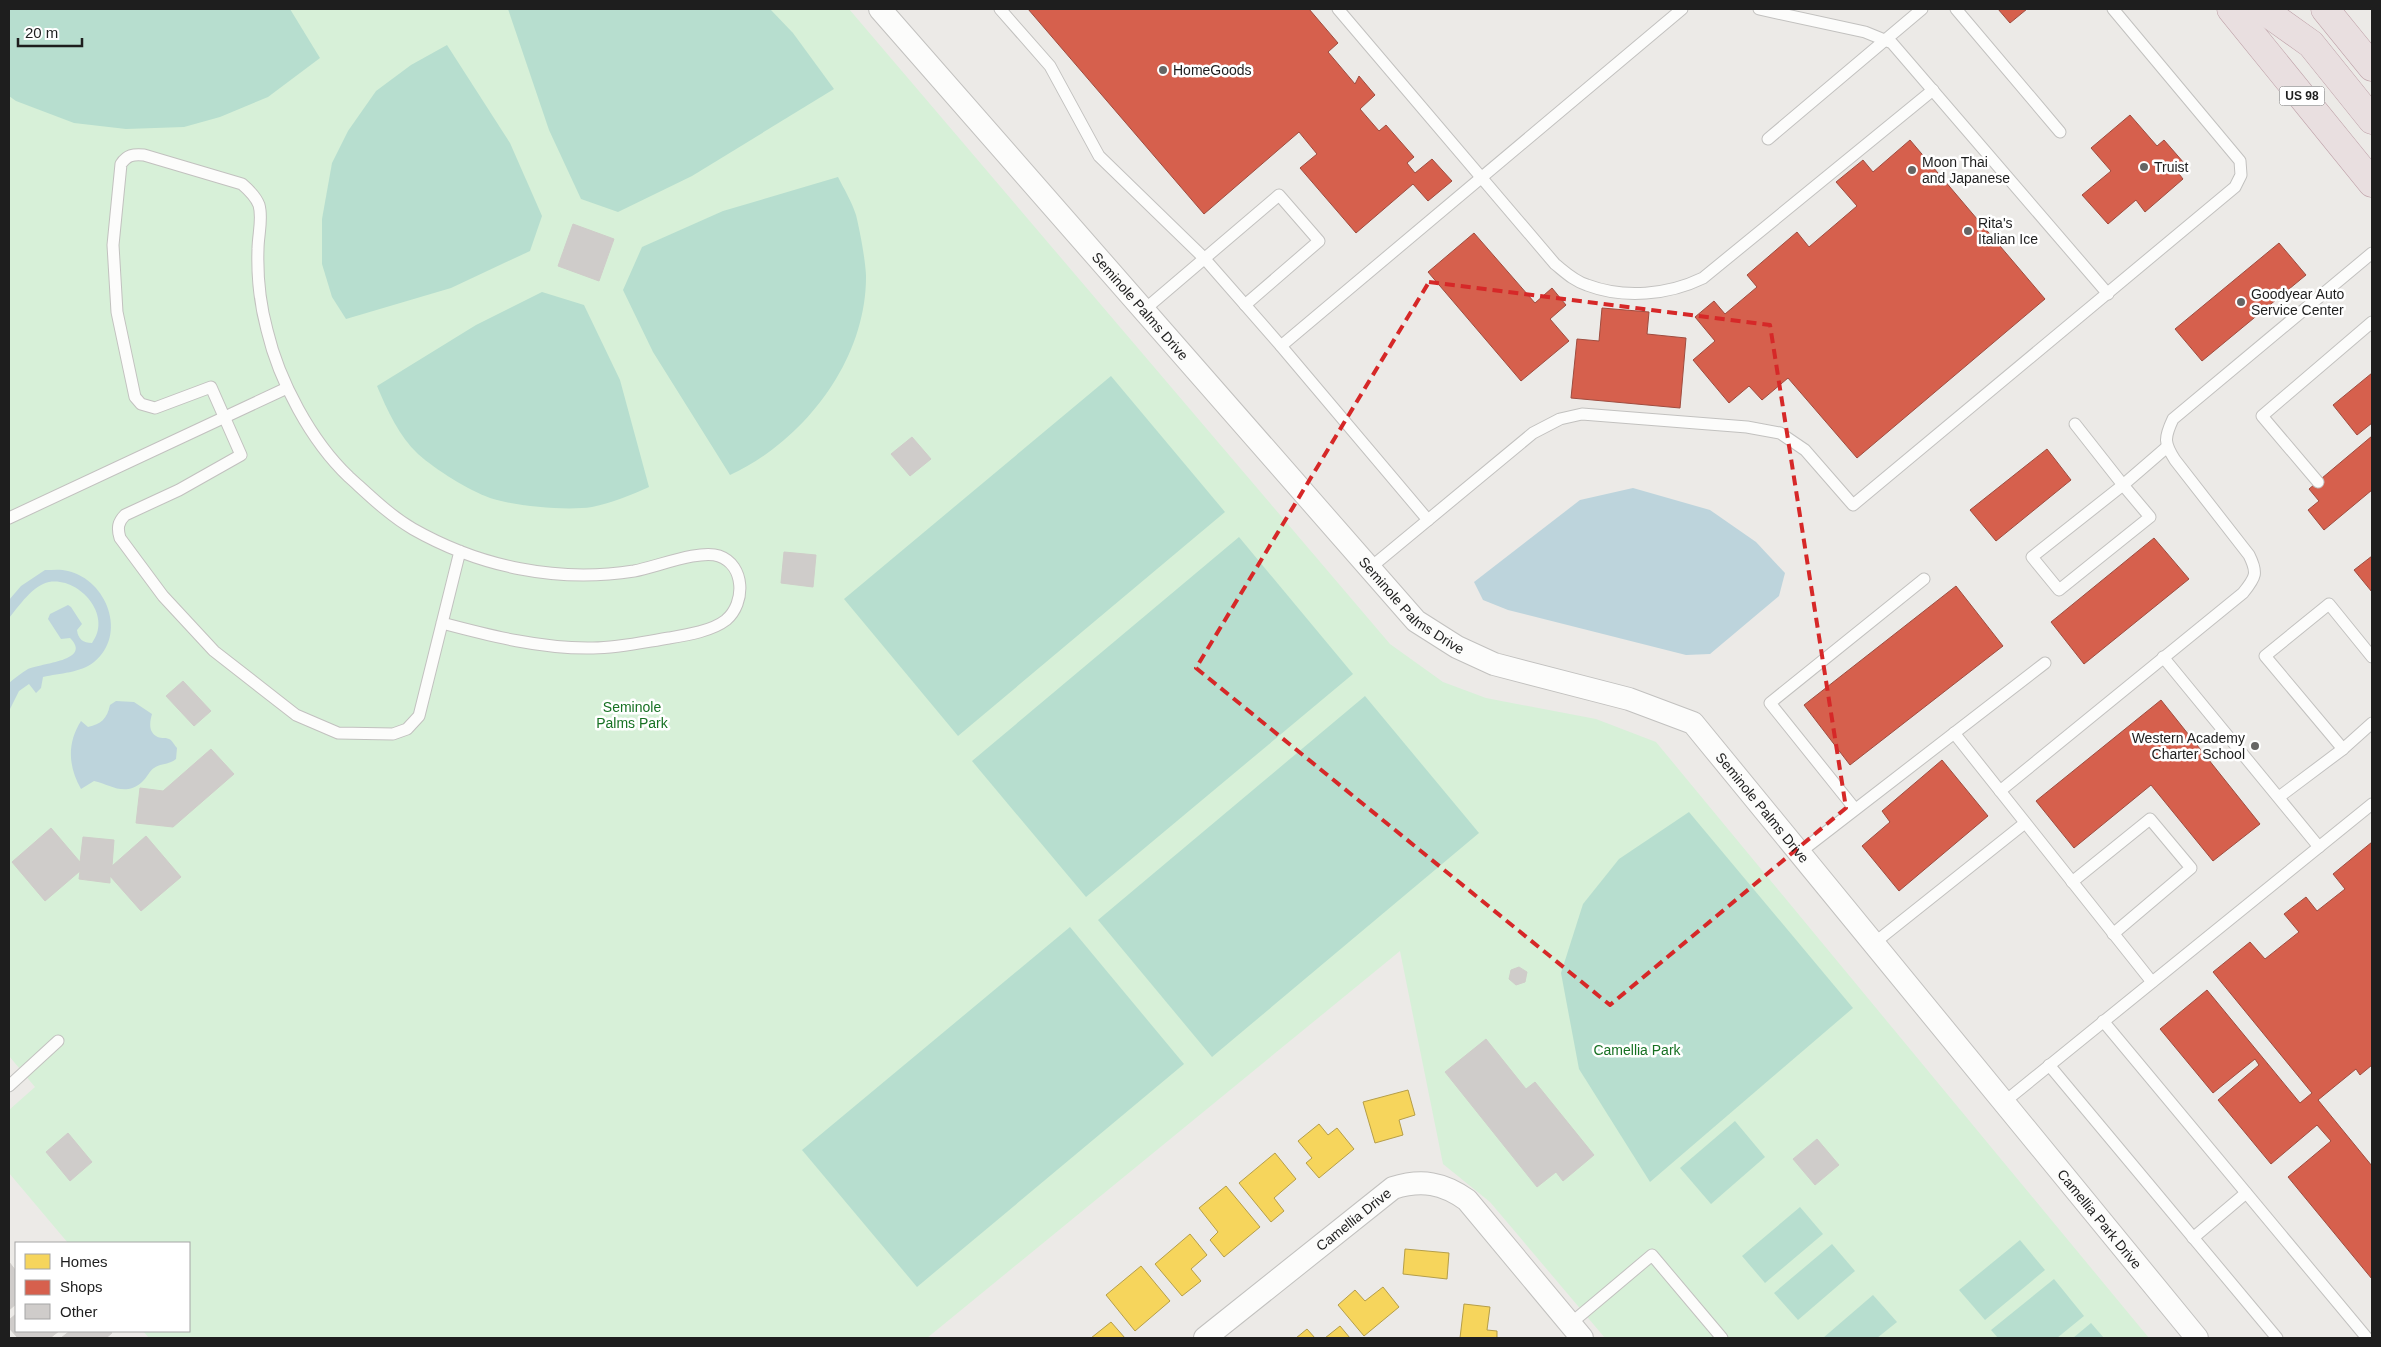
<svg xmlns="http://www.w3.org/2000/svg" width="2381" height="1347" font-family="Helvetica,sans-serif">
	<rect width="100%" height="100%" fill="#eceae7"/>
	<path fill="#d7f0d8" d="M9,9H849L1390,644L1443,682L1486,698L1596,719L1656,742L2149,1338H1605L1490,1202L1443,1164L1400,951L927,1338H149L143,1331H189V1243H68L9,1173V1110L35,1087L9,1056Z"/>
	<g fill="#b7decf">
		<path d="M9,9H290L320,58L268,97L220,117L184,127L126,129L74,123L16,101L9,96Z"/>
		<path d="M508,9H770L793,33L834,89L692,176L618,212L581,199L549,130Z"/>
		<path d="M447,45L510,143L542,216L530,251L451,288L346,319L332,297L322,264V219L332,163L348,131L376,91L411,65Z"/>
		<path d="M838,177C844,189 852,202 856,215C860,231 865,258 866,275C867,360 804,441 730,475L653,352L623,290L642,247L723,211Z"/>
		<path d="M542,292L584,305L620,380L649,487C631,495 612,503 592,507C566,511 514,506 490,498C468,490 436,470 418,454C399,436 387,410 377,386L476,325Z"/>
		<path d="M1111,376L1225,512L958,736L844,599Z"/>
		<path d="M1239,537L1353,674L1086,897L972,761Z"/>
		<path d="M1365,696L1479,833L1212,1057L1098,920Z"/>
		<path d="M1689,812L1853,1008L1650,1182L1579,1069L1561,973L1583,904L1619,859Z"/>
		<path d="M1070,927L1184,1064L917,1287L802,1150Z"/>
		<path d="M1735,1121L1765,1157L1711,1204L1680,1168Z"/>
		<path d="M1800,1207L1823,1234L1765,1283L1742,1256Z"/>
		<path d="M2020,1240L2045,1270L1985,1320L1959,1290Z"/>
		<path d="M1832,1244L1855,1271L1798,1320L1774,1293Z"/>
		<path d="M2054,1279L2084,1316L2057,1338H1998L1991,1330Z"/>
		<path d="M1873,1295L1897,1322L1877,1338H1823Z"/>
		<path d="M2091,1323L2104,1338H2073Z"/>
	</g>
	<g fill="#bdd4dc">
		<path d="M1633,488L1710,510L1756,542L1785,573L1779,596L1710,654L1686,655L1508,610L1483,600L1474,582L1580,500Z"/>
		<path d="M45,570C53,570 61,569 68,571C107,580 128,635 94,662C80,673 60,673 43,677L41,688L36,693L29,684L19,691L9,711V683C15,678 21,673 28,669C41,663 93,661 70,638L61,639L48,619L50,614L68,605L71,607L82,624L77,630C78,639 83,643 92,643C113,616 80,577 49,582C33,585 19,606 9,618V600L21,586Z"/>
		<path d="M116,701L134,702L152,714C150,721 148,731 156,736C160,739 165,737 169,739C172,740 175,746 177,748L176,759C169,765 161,763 154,768C149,771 147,778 142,782C125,797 111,785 94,781L81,789C68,766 67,743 81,721L88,727C101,724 107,719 110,705Z"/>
	</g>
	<g fill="#f6d55c" stroke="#b59e49">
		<path d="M1408,1090L1415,1115L1399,1120L1403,1135L1375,1143L1363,1102Z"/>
		<path d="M1319,1124L1328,1135L1337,1128L1354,1149L1319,1178L1306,1163L1312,1158L1298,1141Z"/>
		<path d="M1275,1153L1296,1179L1274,1198L1284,1211L1271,1222L1239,1183Z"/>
		<path d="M1226,1186L1260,1227L1224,1257L1210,1240L1218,1232L1199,1208Z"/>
		<path d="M1190,1234L1207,1255L1191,1269L1201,1281L1182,1296L1155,1264Z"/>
		<path d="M1405,1249L1449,1253L1447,1279L1403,1274Z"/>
		<path d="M1141,1266L1170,1301L1135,1331L1106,1295Z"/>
		<path d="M1383,1287L1399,1307L1364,1336L1338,1305L1355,1290L1365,1301Z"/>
		<path d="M1464,1304L1490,1307L1487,1330L1497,1331V1338H1460Z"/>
		<path d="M1111,1322L1125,1338H1091Z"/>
		<path d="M1340,1326L1350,1338H1325Z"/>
		<path d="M1307,1329L1315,1338H1296Z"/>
	</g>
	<g fill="#d6604d" stroke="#9f4c3f">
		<path d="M1028,9H1309L1338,43L1328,52L1355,84L1359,76L1375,95L1360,109L1379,131L1386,125L1414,157L1407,163L1415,173L1432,159L1452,181L1428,201L1413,184L1356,233L1300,168L1317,154L1299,132L1204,214Z"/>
		<path d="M1998,9H2027L2010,23Z"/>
		<path d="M2130,115L2157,146L2164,140L2184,163L2176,170L2183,179L2145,212L2136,200L2108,224L2082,195L2111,171L2091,148Z"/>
		<path d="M1910,140L2045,299L1857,458L1788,378L1762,400L1749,386L1729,403L1693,360L1715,341L1695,317L1714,301L1725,314L1757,287L1747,275L1797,232L1809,247L1857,206L1836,182L1863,160L1873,172Z"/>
		<path d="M1474,233L1535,303L1552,288L1566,305L1550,319L1569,341L1521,381L1428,272Z"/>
		<path d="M2279,243L2306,275L2202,361L2175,329Z"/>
		<path d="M1602,308L1649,312L1647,334L1686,338L1680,408L1571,398L1577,339L1599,341Z"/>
		<path d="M2372,373V423L2357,435L2333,405Z"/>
		<path d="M2372,436V490L2324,530L2308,510L2319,501L2309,489Z"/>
		<path d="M2047,449L2071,480L1996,541L1970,510Z"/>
		<path d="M2154,538L2189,579L2084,664L2051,622Z"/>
		<path d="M2372,556V592L2354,570Z"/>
		<path d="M1956,586L2003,646L1850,765L1804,705Z"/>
		<path d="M2161,700L2260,824L2213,861L2151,785L2074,848L2036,801Z"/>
		<path d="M1942,760L1988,816L1899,891L1862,846L1890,822L1882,811Z"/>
		<path d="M2372,842V1065L2360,1075L2356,1069L2318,1100L2372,1166V1279L2288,1177L2331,1141L2317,1125L2271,1164L2218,1100L2259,1065L2255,1059L2213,1093L2160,1029L2207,990L2300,1103L2312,1093L2213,972L2250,942L2265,959L2299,932L2284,914L2306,897L2317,911L2345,889L2333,874Z"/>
	</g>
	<g fill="#cfccca" stroke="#cfccc9">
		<path d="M573,224L614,239L599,281L558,266Z"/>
		<path d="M912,437L931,459L910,476L891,454Z"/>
		<path d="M784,552L816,555L813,587L781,583Z"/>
		<path d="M183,681L211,711L194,726L166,696Z"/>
		<path d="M211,749L234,774L173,827L136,823L140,788L163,791Z"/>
		<path d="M51,828L80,862L83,837L114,840L112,866L146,836L181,877L141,911L110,876V883L79,879L80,871L45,901L12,862Z"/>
		<path d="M1519,967L1527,972L1525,982L1516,985L1509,979L1511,970Z"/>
		<path d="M1486,1039L1526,1089L1535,1082L1594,1155L1563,1181L1556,1172L1537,1187L1445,1072Z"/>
		<path d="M68,1133L92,1162L70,1181L46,1152Z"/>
		<path d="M1817,1139L1839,1165L1815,1185L1793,1159Z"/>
		<path d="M9,1262L16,1271V1304L9,1310Z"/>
		<path d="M16,1314V1331H59L50,1338H18L9,1328V1320Z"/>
		<path d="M70,1331H110L112,1333L106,1338H61Z"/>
	</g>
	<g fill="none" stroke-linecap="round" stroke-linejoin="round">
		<g stroke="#c2c1bf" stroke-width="13">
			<g id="lane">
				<path d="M1000,9L1050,66L1099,156L1204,258L1281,346"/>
				<path d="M1338,9L1555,264C1565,272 1574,281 1587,285C1624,299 1668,295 1703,278L1933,90"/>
				<path d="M1759,9L1865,32L1892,43L2108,294"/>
				<path d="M1956,9L2060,132"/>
				<path d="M1768,139L1922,9"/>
				<path d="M1144,310L1279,195L1319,241L1245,305"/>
				<path d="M2075,424L2123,485L2167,447"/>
				<path d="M2318,482L2262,416L2372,322"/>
				<path d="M2123,485L2150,517L2059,590L2032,557Z"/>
				<path d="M9,518L287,388"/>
				<path d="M1428,520L1281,346L1682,9"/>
				<path d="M1370,568L1533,433L1560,419L1582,414L1747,427L1780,433L1805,450L1853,505L2235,187L2241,175L2240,161L2113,9"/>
				<path d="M442,623C491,636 542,649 593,648C619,648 644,642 669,638C687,635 712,631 726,620C746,603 745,565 719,556C700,549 656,567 634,571C557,583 480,567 413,529C389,515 369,495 349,477C311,441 279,381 267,330C260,304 257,277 258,249C258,235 263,219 259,205C256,197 249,190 242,184L144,155C133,154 127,155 121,164L113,245L117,312L135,397L141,404L155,408L211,387L241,455L179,490L125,515C118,522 117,528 120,538L163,596L214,651L296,715L338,733L393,734L407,729L419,716L460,551"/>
				<path d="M2163,657L2319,847"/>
				<path d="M1954,733L2152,982"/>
				<path d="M2343,749L2265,656L2329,604L2372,657"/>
				<path d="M2000,791L2243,593C2256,577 2258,573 2249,555L2175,460C2164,443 2164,438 2173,419L2372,253"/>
				<path d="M2279,797L2343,749L2372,723"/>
				<path d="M1855,809L1770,703L1924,579"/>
				<path d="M1799,853L2045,663"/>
				<path d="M2072,882L2150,819L2191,868L2113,934"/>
				<path d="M1873,944L2025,823"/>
				<path d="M2103,1021L2367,1338"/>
				<path d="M2049,1065L2277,1338"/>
				<path d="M9,1086L58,1041"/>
				<path d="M2003,1103L2372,804"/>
				<path d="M2193,1238L2246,1193"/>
				<path d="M1570,1324L1652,1255L1722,1338"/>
			</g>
		</g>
		<g stroke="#c2c1bf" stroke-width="24">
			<g id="street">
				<path id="s1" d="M880,9L1416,621L1457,647L1494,664L1629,699L1693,723L2197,1338"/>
				<path id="s2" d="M1205,1338L1393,1188C1422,1179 1443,1183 1467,1200L1582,1338"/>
			</g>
		</g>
		<g stroke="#bea1a8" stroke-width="29">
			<g id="highway">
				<path d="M2231,9L2372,183"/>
				<path d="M2262,9L2311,44L2372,120"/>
				<path d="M2325,9L2372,67"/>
			</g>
		</g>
		<use href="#lane" stroke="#fcfcfb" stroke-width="11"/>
		<use href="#street" stroke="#fcfcfb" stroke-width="22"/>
		<use href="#highway" stroke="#e9dfe0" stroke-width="28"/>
	</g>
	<path fill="none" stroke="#d62828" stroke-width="4" stroke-dasharray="10 6" stroke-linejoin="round" d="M1429,282L1770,325L1846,808L1610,1005L1196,668Z"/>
	<g fill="#666564" stroke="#fff" stroke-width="2">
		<circle cx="1163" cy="70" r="5"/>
		<circle cx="2144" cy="167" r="5"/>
		<circle cx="1912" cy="170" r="5"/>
		<circle cx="1968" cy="231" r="5"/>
		<circle cx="2241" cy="302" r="5"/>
		<circle cx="2255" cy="746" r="5"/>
	</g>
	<g text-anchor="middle" stroke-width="5" stroke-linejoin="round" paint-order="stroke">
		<rect fill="#fff" stroke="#626262" stroke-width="1" x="2279.5" y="86.5" width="45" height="19" rx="4"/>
		<g font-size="12" font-weight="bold" fill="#1e1e1e">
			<text x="2302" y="100">US 98</text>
		</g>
		<g font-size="14" fill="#1e1e1e" stroke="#fff" text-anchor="start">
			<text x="1173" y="75">HomeGoods</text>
			<text x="1922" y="167">Moon Thai<tspan x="1922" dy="16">and Japanese</tspan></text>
			<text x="2154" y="172">Truist</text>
			<text x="1978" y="228">Rita's<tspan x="1978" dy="16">Italian Ice</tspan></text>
			<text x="2251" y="299">Goodyear Auto<tspan x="2251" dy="16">Service Center</tspan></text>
			<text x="2245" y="743" text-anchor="end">Western Academy<tspan x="2245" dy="16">Charter School</tspan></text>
		</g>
		<g font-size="14" fill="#1e1e1e" stroke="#fff">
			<text dy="5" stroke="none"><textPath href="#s1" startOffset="395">Seminole Palms Drive</textPath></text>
			<text dy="5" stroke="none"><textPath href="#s1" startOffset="800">Seminole Palms Drive</textPath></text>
			<text dy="5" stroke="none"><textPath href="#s1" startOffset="1220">Seminole Palms Drive</textPath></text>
			<text dy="5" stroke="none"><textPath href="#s2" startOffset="190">Camellia Drive</textPath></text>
			<text dy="5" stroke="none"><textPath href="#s1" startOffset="1752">Camellia Park Drive</textPath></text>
		</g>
		<g font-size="14" fill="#177123" stroke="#fff">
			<text x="632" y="712">Seminole<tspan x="632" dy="16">Palms Park</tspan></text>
			<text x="1637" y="1055">Camellia Park</text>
		</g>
	</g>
	<rect width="2381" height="1347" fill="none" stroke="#1e1e1e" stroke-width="20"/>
	<rect x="15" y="1242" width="175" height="90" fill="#ffffff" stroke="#a5a5a5"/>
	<rect x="25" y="1254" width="25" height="15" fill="#f6d55c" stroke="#a5a5a5"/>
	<text x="60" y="1267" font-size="15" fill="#1e1e1e">Homes</text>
	<rect x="25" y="1280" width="25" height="15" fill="#d6604d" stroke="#a5a5a5"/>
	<text x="60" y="1292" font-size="15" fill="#1e1e1e">Shops</text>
	<rect x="25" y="1304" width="25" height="15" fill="#cfccca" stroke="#a5a5a5"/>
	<text x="60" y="1317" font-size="15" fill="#1e1e1e">Other</text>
	<path d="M18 38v8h64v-8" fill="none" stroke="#1e1e1e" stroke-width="2.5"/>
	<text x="25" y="38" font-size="15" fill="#1e1e1e" stroke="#ffffff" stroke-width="4" paint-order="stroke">20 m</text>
</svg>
